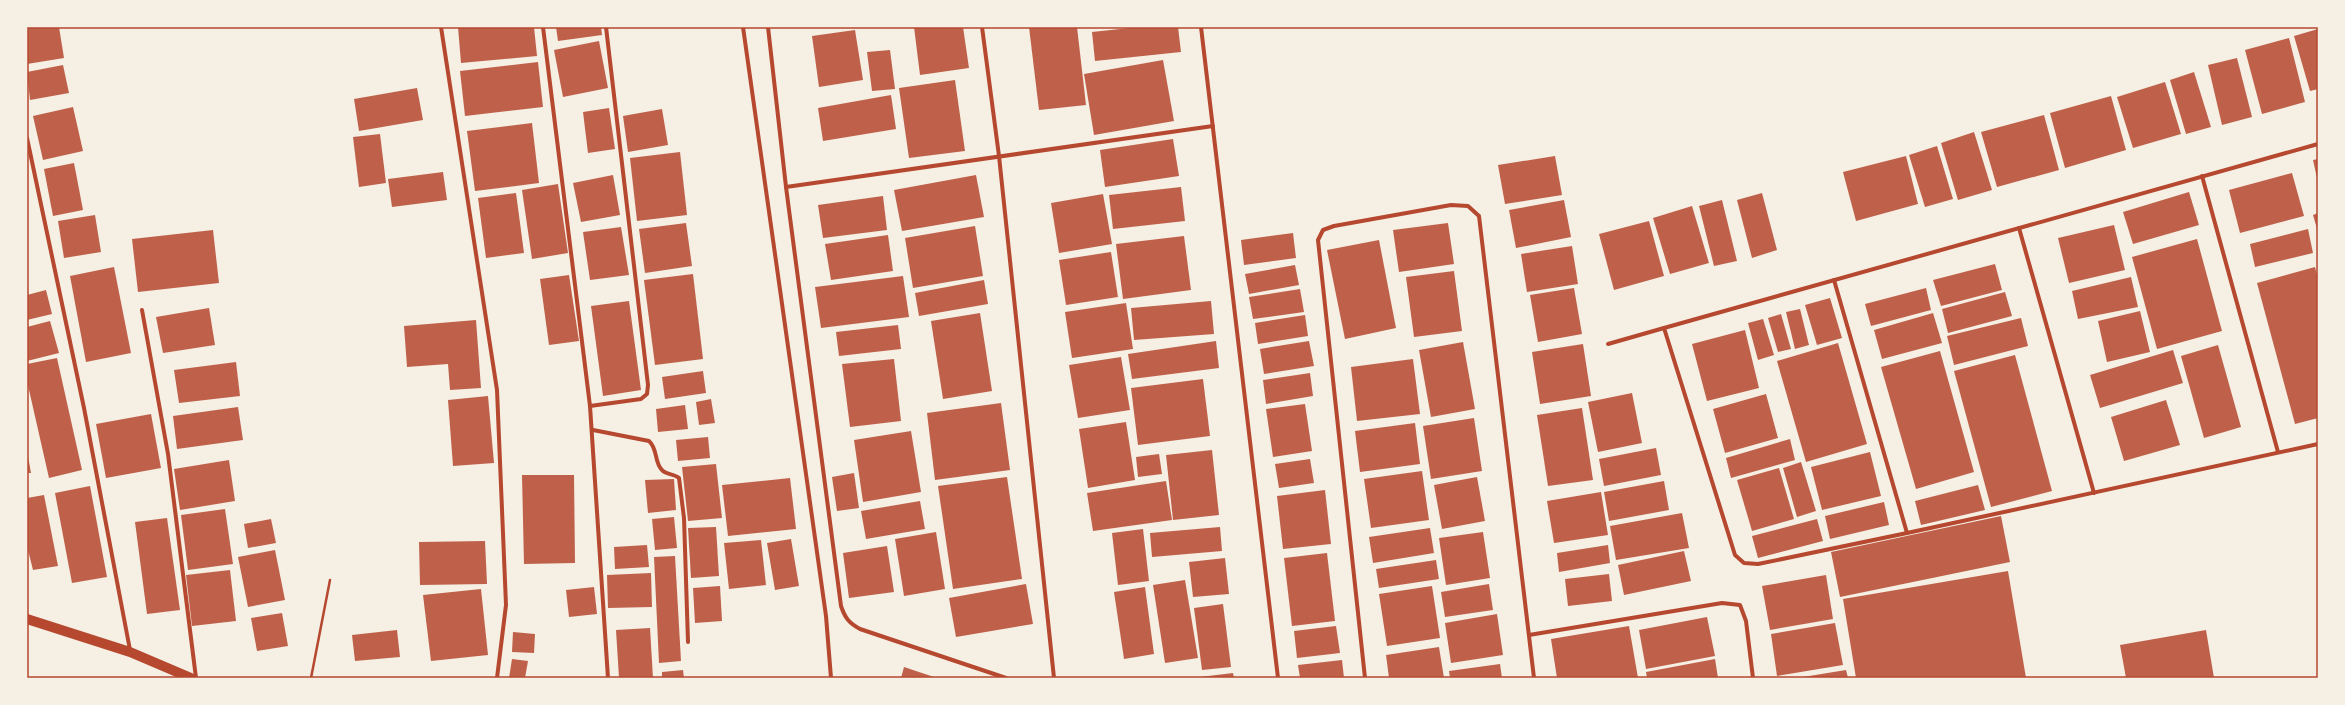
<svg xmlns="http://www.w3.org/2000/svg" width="2345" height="705" font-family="'Golos Text',sans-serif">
	<rect width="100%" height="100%" fill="#f6efe4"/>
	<g fill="#bf614a">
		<path d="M27,27H59L64,58L27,64Z"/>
		<path d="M458,27H534L537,56L461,63Z"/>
		<path d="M556,27H601L602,35L558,41Z"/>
		<path d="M914,27H963L969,68L920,75Z"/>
		<path d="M1029,27H1077L1086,105L1039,110Z"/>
		<path d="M1139,27H1178L1181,52L1095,61L1092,32Z"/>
		<path d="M2318,29V89L2310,91L2294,36Z"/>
		<path d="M855,30L863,80L819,87L812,36Z"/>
		<path d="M2289,38L2305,102L2262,114L2245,50Z"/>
		<path d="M599,41L608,88L563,97L554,50Z"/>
		<path d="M890,50L895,89L872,91L867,52Z"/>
		<path d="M2237,58L2252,117L2222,125L2208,65Z"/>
		<path d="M1163,60L1174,121L1094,135L1084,74Z"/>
		<path d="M538,62L543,107L465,116L460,71Z"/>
		<path d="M63,65L69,93L30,100L27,72Z"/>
		<path d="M2194,72L2211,127L2186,134L2170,80Z"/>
		<path d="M955,80L965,151L909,158L899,88Z"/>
		<path d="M2165,82L2181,134L2133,148L2117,97Z"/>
		<path d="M417,88L423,120L359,131L354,99Z"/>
		<path d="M891,95L896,129L823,141L818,108Z"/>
		<path d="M2111,96L2126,150L2065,168L2050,113Z"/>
		<path d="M73,107L83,151L43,160L33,116Z"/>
		<path d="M609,108L615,149L588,153L583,112Z"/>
		<path d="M662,109L668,145L628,152L623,116Z"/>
		<path d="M2044,115L2059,170L1997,187L1981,132Z"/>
		<path d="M532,123L539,183L475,191L467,131Z"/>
		<path d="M1974,132L1992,190L1958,200L1941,143Z"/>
		<path d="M380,134L386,183L359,187L353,137Z"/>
		<path d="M1173,139L1179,176L1105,187L1100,150Z"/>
		<path d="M1937,146L1953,199L1925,207L1909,155Z"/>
		<path d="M680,152L687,215L637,221L630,158Z"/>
		<path d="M1555,156L1562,195L1505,204L1498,165Z"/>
		<path d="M1906,156L1918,204L1856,221L1843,172Z"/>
		<path d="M2318,159V178H2317L2313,160Z"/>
		<path d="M74,163L83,210L53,216L44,169Z"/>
		<path d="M443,172L447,200L392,207L388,179Z"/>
		<path d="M2292,173L2304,216L2240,233L2229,190Z"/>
		<path d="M613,175L620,215L581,222L573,183Z"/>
		<path d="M976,175L984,217L902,231L894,190Z"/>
		<path d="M558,184L568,253L532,259L522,190Z"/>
		<path d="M1181,187L1185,221L1113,229L1109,195Z"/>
		<path d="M2189,192L2199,225L2133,244L2123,212Z"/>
		<path d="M516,193L524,253L486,258L478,198Z"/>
		<path d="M1762,193L1777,250L1752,258L1737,200Z"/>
		<path d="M1103,194L1112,244L1059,253L1051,203Z"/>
		<path d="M883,196L887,230L823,238L818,205Z"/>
		<path d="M1564,200L1571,237L1516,248L1509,210Z"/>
		<path d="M1722,200L1737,261L1714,266L1699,206Z"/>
		<path d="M1692,206L1709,263L1670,274L1653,218Z"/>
		<path d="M2318,213V232L2313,215Z"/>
		<path d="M95,215L101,252L64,258L58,221Z"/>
		<path d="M1649,221L1664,276L1614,290L1599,234Z"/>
		<path d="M686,223L692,266L645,273L639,229Z"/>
		<path d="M1448,223L1454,264L1399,272L1393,230Z"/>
		<path d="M2114,225L2125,270L2069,283L2058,238Z"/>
		<path d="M975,226L983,276L913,288L905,238Z"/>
		<path d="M621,227L629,275L590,280L583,232Z"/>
		<path d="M2308,229L2313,253L2255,267L2250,244Z"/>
		<path d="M213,230L219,283L138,292L132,239Z"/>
		<path d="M1293,233L1296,258L1244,265L1241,240Z"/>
		<path d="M888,235L893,271L831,280L825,244Z"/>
		<path d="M1184,236L1191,290L1123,299L1116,244Z"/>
		<path d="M2197,239L2222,331L2157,349L2132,257Z"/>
		<path d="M1379,240L1396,328L1345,339L1327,250Z"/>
		<path d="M1572,246L1578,284L1527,292L1521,254Z"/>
		<path d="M1111,252L1118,297L1066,305L1059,260Z"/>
		<path d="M1995,264L2002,290L1941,306L1933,280Z"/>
		<path d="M1295,265L1299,285L1249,294L1245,274Z"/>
		<path d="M114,267L131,353L86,362L70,276Z"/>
		<path d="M2315,267L2318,279V418L2295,424L2257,283Z"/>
		<path d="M1454,271L1462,331L1414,337L1406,277Z"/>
		<path d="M693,274L703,359L655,365L644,280Z"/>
		<path d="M569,275L579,341L549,345L540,279Z"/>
		<path d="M903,276L909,317L821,328L815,287Z"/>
		<path d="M2131,277L2138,307L2078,319L2072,291Z"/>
		<path d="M984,280L988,304L919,316L915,293Z"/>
		<path d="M1574,288L1582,334L1538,342L1530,295Z"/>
		<path d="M1926,288L1931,310L1871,326L1865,304Z"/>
		<path d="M1300,289L1304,312L1253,319L1249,297Z"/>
		<path d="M46,290L52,314L27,320V295Z"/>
		<path d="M2005,292L2012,316L1948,333L1942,309Z"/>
		<path d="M1830,298L1842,338L1817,345L1805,305Z"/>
		<path d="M629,301L641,390L603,396L591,306Z"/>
		<path d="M1211,301L1214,334L1134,340L1131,308Z"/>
		<path d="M1126,303L1133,349L1072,358L1065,312Z"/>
		<path d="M209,308L215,345L163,353L156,317Z"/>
		<path d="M1800,309L1809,345L1795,349L1786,312Z"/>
		<path d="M2140,311L2150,352L2107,362L2098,321Z"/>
		<path d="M980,313L992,391L943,399L931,321Z"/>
		<path d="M1933,313L1942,343L1882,359L1874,330Z"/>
		<path d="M1781,314L1791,349L1778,352L1768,318Z"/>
		<path d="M1305,315L1308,336L1258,344L1255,323Z"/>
		<path d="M2021,318L2028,346L1954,365L1947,336Z"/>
		<path d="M1763,319L1774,355L1758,360L1748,323Z"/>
		<path d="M476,320L481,388L450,390L448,364L407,367L404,326Z"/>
		<path d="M50,321L59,353L27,361V327Z"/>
		<path d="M898,325L901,349L839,356L836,332Z"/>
		<path d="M1745,330L1759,388L1707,401L1692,344Z"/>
		<path d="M1216,341L1219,368L1132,379L1128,354Z"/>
		<path d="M1309,341L1314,366L1264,374L1260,349Z"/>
		<path d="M1463,342L1475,409L1431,417L1419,350Z"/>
		<path d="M1838,343L1867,444L1806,462L1777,361Z"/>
		<path d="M1583,344L1591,396L1540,404L1532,352Z"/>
		<path d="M2218,345L2241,427L2204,438L2181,356Z"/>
		<path d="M2173,350L2183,383L2100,408L2090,375Z"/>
		<path d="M1940,351L1974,472L1916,489L1881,367Z"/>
		<path d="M2015,355L2052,491L1991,507L1954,371Z"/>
		<path d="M1121,357L1130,410L1078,418L1069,365Z"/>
		<path d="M57,358L82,470L49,478L27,381V364Z"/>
		<path d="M894,359L901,421L850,427L842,364Z"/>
		<path d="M1413,359L1420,414L1357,421L1351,367Z"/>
		<path d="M236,362L240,396L179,403L174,370Z"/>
		<path d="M703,371L706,393L665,399L662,377Z"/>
		<path d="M1310,373L1313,396L1266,404L1263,380Z"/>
		<path d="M1203,379L1210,436L1138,445L1131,388Z"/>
		<path d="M1632,393L1642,443L1598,452L1588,402Z"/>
		<path d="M1766,394L1778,438L1725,453L1713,409Z"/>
		<path d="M488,396L494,463L453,466L448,400Z"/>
		<path d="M711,399L715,423L699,425L696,402Z"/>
		<path d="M2166,400L2180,445L2124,461L2111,417Z"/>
		<path d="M1001,403L1010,470L935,480L927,413Z"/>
		<path d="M1305,404L1312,451L1273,457L1266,409Z"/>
		<path d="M685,405L688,429L658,432L656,409Z"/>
		<path d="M238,407L243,440L177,449L173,416Z"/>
		<path d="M1582,408L1593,480L1548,486L1537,415Z"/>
		<path d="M151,414L161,468L106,478L96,424Z"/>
		<path d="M1474,418L1482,471L1431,479L1423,426Z"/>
		<path d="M1126,422L1135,480L1088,488L1079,429Z"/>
		<path d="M1415,423L1420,464L1360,472L1355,431Z"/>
		<path d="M911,431L921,492L863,502L854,440Z"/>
		<path d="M708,437L710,458L678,461L676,440Z"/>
		<path d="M1790,439L1795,460L1731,478L1726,458Z"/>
		<path d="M1656,448L1661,475L1604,486L1599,459Z"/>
		<path d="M1212,450L1219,515L1173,520L1166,455Z"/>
		<path d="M27,451L31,473H27Z"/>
		<path d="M1870,452L1881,496L1822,510L1811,467Z"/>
		<path d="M1159,454L1162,474L1138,477L1136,457Z"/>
		<path d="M1310,459L1314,483L1279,488L1275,464Z"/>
		<path d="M229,460L235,501L180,510L174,469Z"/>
		<path d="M1801,462L1816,511L1797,517L1783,468Z"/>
		<path d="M716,464L722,518L688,521L682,467Z"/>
		<path d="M1779,468L1794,519L1752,531L1737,480Z"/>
		<path d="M1422,471L1429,520L1371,528L1364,479Z"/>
		<path d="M854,473L859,508L837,511L832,477Z"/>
		<path d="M522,475H574L575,563L524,564Z"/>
		<path d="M1007,477L1022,579L953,589L938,486Z"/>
		<path d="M1477,477L1485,521L1442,529L1434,485Z"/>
		<path d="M790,478L796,529L728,536L722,485Z"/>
		<path d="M674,479L676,510L648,513L645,480Z"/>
		<path d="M1166,481L1172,520L1093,531L1087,493Z"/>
		<path d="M1664,481L1669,510L1609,521L1604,492Z"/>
		<path d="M1978,485L1985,510L1921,525L1915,501Z"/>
		<path d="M90,486L107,577L72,583L55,493Z"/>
		<path d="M1325,490L1331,544L1283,549L1277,496Z"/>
		<path d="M1601,492L1608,535L1554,543L1547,501Z"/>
		<path d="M44,495L58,566L33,570L27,546V498Z"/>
		<path d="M920,501L925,529L866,539L861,511Z"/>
		<path d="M1884,502L1889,525L1830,539L1825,516Z"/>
		<path d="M225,509L233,564L188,570L181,515Z"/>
		<path d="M1682,513L1689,548L1616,560L1610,526Z"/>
		<path d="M2001,516L2010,562L1840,597L1831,552Z"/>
		<path d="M674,517L677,548L655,550L652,519Z"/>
		<path d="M167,518L180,610L147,614L135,522Z"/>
		<path d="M271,519L276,543L248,548L244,524Z"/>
		<path d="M1817,519L1823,541L1758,558L1752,536Z"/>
		<path d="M716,527L719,576L691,578L688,528Z"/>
		<path d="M1220,527L1222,551L1152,557L1150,533Z"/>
		<path d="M1430,528L1434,553L1373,563L1369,537Z"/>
		<path d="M1143,529L1149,581L1118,585L1112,533Z"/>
		<path d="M936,532L945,589L904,596L895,539Z"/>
		<path d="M1483,532L1490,578L1446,585L1439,538Z"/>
		<path d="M791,539L799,586L775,590L767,543Z"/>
		<path d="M761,540L766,585L729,589L724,543Z"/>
		<path d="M485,541L487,584L420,585L419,542Z"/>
		<path d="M647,545L649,567L615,569L614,547Z"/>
		<path d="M1608,545L1610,563L1559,572L1557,553Z"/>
		<path d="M887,546L894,592L849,598L843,553Z"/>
		<path d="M275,550L285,600L248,607L238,557Z"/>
		<path d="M1684,551L1691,581L1624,595L1618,565Z"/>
		<path d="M1327,553L1335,621L1292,626L1284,558Z"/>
		<path d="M675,556L681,661L659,663L654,557Z"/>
		<path d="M1225,558L1229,594L1193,597L1189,562Z"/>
		<path d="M1436,560L1439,579L1379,588L1376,569Z"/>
		<path d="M230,570L236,621L192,626L186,575Z"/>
		<path d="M2008,571L2026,678H1856L1843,599Z"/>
		<path d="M651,573L652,607L608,608L607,575Z"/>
		<path d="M1609,574L1612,601L1568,606L1565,579Z"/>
		<path d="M1826,575L1833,619L1770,630L1762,586Z"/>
		<path d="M1185,580L1198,658L1165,663L1153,585Z"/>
		<path d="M1026,584L1033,624L956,637L949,598Z"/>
		<path d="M1489,584L1493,610L1445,617L1441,592Z"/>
		<path d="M720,586L722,621L695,623L693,588Z"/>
		<path d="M1432,586L1440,638L1387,646L1379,594Z"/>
		<path d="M594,587L597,614L569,617L566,590Z"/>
		<path d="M1145,587L1154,654L1124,659L1114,592Z"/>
		<path d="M481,589L488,655L431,661L423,595Z"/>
		<path d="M1223,604L1231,667L1202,670L1194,608Z"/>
		<path d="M282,613L288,646L257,651L251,618Z"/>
		<path d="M1497,614L1503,655L1451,663L1445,623Z"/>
		<path d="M1707,617L1715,656L1646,669L1639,630Z"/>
		<path d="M1835,623L1843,665L1777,676L1771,634Z"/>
		<path d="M1336,626L1340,653L1297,658L1294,631Z"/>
		<path d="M1629,626L1638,678H1557L1551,639Z"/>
		<path d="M650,628L653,678H619L616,630Z"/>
		<path d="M397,630L400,657L355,661L352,635Z"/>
		<path d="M2206,630L2214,678H2126L2120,645Z"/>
		<path d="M513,632L535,634L534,653L512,652Z"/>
		<path d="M1439,647L1444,678H1389L1386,655Z"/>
		<path d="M512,659L528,661L525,678H509Z"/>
		<path d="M1715,659L1718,678H1647L1646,672Z"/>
		<path d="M1342,660L1344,678H1300L1298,665Z"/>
		<path d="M1500,664L1502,678H1450L1449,671Z"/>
		<path d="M904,667L937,678H901Z"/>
		<path d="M683,670L684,678H662V672Z"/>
		<path d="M1846,670L1848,678H1803V677Z"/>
		<path d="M1233,673L1234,678H1200V677Z"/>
	</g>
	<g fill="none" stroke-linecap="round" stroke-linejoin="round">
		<path stroke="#b5482f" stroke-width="2.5" d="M311,678L330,580"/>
		<g stroke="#b5482f" stroke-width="4">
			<path d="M441,27L497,390L506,605L497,678"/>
			<path d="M543,27L590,406L608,678"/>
			<path d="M743,27L826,616L831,678"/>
			<path d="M768,27L786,187L841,606C845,618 849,623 860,629L1006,678"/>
			<path d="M982,27L999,156L1054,678"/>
			<path d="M1201,27L1278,678"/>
			<path d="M27,138L84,408L130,650"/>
			<path d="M2202,176L2278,452"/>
			<path d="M786,187L1213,126"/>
			<path d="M2019,228L2094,493"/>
			<path d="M1834,280L1907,533L2318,444"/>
			<path d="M142,310L168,454L196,678"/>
			<path d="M1608,344L1664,328"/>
			<path d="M590,406L641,399L647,394L648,385L606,27"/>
			<path d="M593,430L649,441C658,449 654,462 662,470C666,475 673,473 679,478L684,518L688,642"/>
			<path d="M1907,533L1758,564L1744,563L1735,555L1664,328L2318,144"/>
			<path d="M1529,635L1722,603L1740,605L1746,621L1753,678"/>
			<path d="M1365,678L1318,240L1323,230L1334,226L1451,205L1468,206L1479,216L1534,678"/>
		</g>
		<path stroke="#b5482f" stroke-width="10" d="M27,619L130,652L191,678"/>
	</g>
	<rect width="2345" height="705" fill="none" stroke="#f6efe4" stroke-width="56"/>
	<rect x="28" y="28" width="2289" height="649" fill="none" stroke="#b5482f" stroke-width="1.5"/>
</svg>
